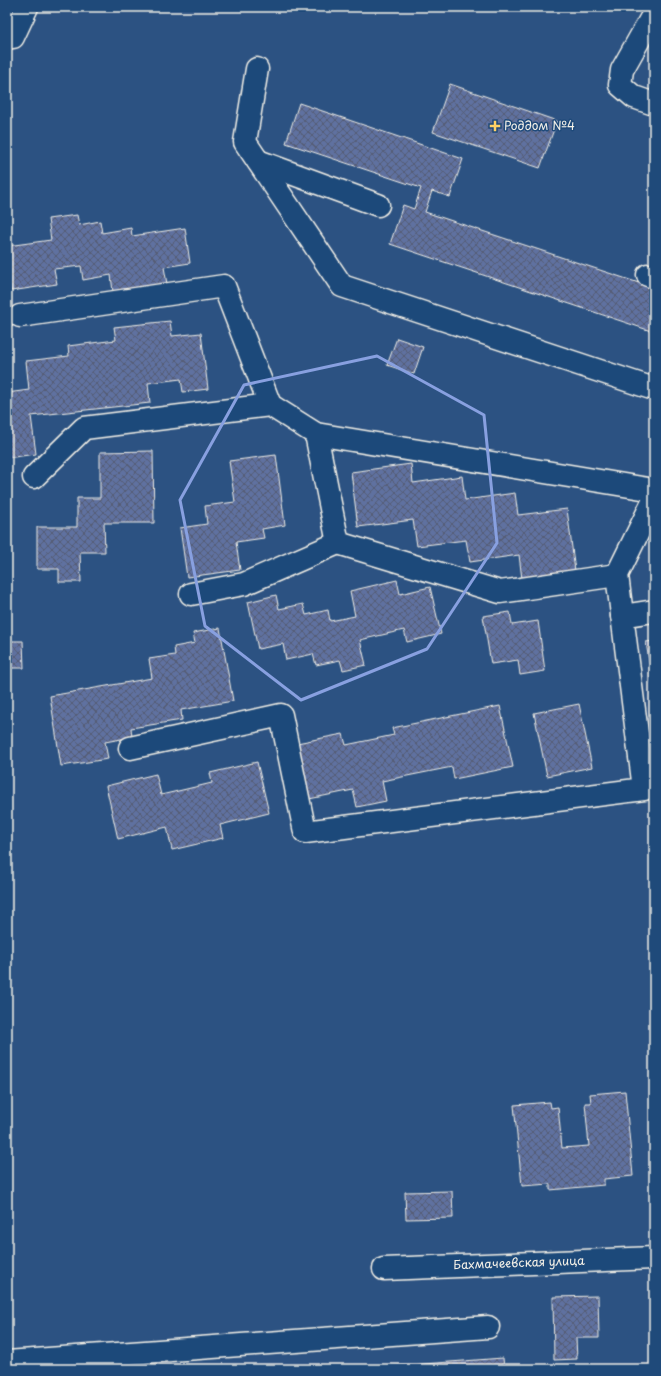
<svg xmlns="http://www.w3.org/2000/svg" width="661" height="1376" font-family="'Playpen Sans',sans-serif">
	<defs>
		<pattern id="building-cross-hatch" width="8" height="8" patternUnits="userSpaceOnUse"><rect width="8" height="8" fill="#5f71a0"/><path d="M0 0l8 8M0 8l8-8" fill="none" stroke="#545c73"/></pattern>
	</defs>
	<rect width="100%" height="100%" fill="#2c5282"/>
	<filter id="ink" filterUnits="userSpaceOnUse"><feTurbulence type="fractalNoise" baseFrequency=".025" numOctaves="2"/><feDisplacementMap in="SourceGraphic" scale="8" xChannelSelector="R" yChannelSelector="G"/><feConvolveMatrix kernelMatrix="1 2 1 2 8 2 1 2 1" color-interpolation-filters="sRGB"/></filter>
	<g filter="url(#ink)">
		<g fill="url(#building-cross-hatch)" stroke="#f4f1e8">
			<path d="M450,84L557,121L540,168L433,132Z"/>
			<path d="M299,103L463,159L450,197L432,191L425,212L654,288V332L390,244L403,205L414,209L421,188L286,143Z"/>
			<path d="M77,215L79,225L100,221L102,233L131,228L132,236L185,228L190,263L164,267L167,284L113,292L111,275L83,280L81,266L54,269L57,284L11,291L7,267V246L51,240L48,219Z"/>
			<path d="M170,321L172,336L201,333L208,389L183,392L181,379L148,383L150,403L31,416L36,454L7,458V393L29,390L26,361L69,356L68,346L116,340L114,327Z"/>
			<path d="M397,338L423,347L414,374L387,365Z"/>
			<path d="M153,451L154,523H104L105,552H80L81,582H59V569H37V527H77V498H100V452Z"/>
			<path d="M276,455L285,525L262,529L264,538L236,542L240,570L187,577L180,528L207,524L205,506L235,502L229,461Z"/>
			<path d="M411,464L413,483L462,476L465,500L515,493L518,515L567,509L575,571L522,579L519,555L470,562L466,540L417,546L413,520L358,527L351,472Z"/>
			<path d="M654,527V542L650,541Z"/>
			<path d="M397,580L400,594L430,587L441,634L407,642L404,630L360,640L366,665L343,670L340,660L316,665L313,654L286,660L283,644L258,649L248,602L276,595L279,609L303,604L306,615L328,610L330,621L355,616L350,591Z"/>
			<path d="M510,612L512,625L538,621L545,671L520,675L518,660L491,664L483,616Z"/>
			<path d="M220,628L233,701L181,710L182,720L131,728L132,737L105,742L108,759L61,766L50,696L152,678L149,659L175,655L174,647L195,643L193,633Z"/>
			<path d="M7,641H23L24,668H7Z"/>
			<path d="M654,641V694L646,642Z"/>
			<path d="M579,704L592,767L547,776L534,713Z"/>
			<path d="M500,706L513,767L454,779L452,767L382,781L386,801L357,807L353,790L309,799L297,743L343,734L346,745L394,735L392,728Z"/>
			<path d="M257,762L269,813L220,825L223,838L172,850L167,827L118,839L106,786L156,774L161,795L212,783L210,773Z"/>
			<path d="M625,1091L633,1176L604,1179V1185L550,1190V1184L522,1186L514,1105L550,1102L551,1108L558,1107L562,1148L589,1146L585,1103H591L590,1094Z"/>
			<path d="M452,1191L453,1218L406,1219L405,1192Z"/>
			<path d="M598,1296L599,1338H576L577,1359L554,1360L553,1297Z"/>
			<path d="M503,1358L504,1369H357Z"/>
		</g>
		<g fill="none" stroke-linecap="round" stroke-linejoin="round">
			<g stroke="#f4f1e8" stroke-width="25">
				<g id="minor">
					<path d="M654,13L622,70L620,85L634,97L654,104"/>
					<path d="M7,38L13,37L27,7"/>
					<path d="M257,69L245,142L342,286L654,389"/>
					<path d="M258,161L378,205"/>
					<path d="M648,275L654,277"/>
					<path d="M20,316L224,286L270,405"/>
					<path d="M316,434L338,543L500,592L617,575"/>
					<path d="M34,477L84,428L270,405L316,434L654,490"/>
					<path d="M191,594L244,584L338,543"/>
					<path d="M622,616L654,611"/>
					<path d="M130,748L281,715L305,832L644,789L617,575L654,500"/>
					<path d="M384,1269L654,1258"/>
					<path d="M7,1362L488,1327"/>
				</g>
			</g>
			<use href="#minor" stroke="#1f4a7a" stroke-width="22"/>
		</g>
	</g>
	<path fill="none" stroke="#88a0e0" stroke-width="3" stroke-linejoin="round" d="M377,356L484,415L497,543L427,649L301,700L205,626L180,500L244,385Z"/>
	<path fill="#ffd166" stroke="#1f4a7a" stroke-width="1.5" d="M493 120h4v4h4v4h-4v4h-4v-4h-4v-4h4z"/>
	<g text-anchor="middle" stroke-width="3" stroke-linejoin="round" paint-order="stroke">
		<g font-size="12" fill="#f4f1e8" stroke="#1f4a7a" text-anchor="start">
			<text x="504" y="130">Роддом №4</text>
		</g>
		<g font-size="12" fill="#f4f1e8" stroke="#1f4a7a">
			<text transform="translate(519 1263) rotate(-2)" y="4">Бахмачеевская улица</text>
		</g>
	</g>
	<rect width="661" height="1376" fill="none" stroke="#1f4a7a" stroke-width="24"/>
	<rect x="12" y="12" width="637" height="1352" fill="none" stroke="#f4f1e8" stroke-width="1.5" filter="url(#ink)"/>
</svg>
